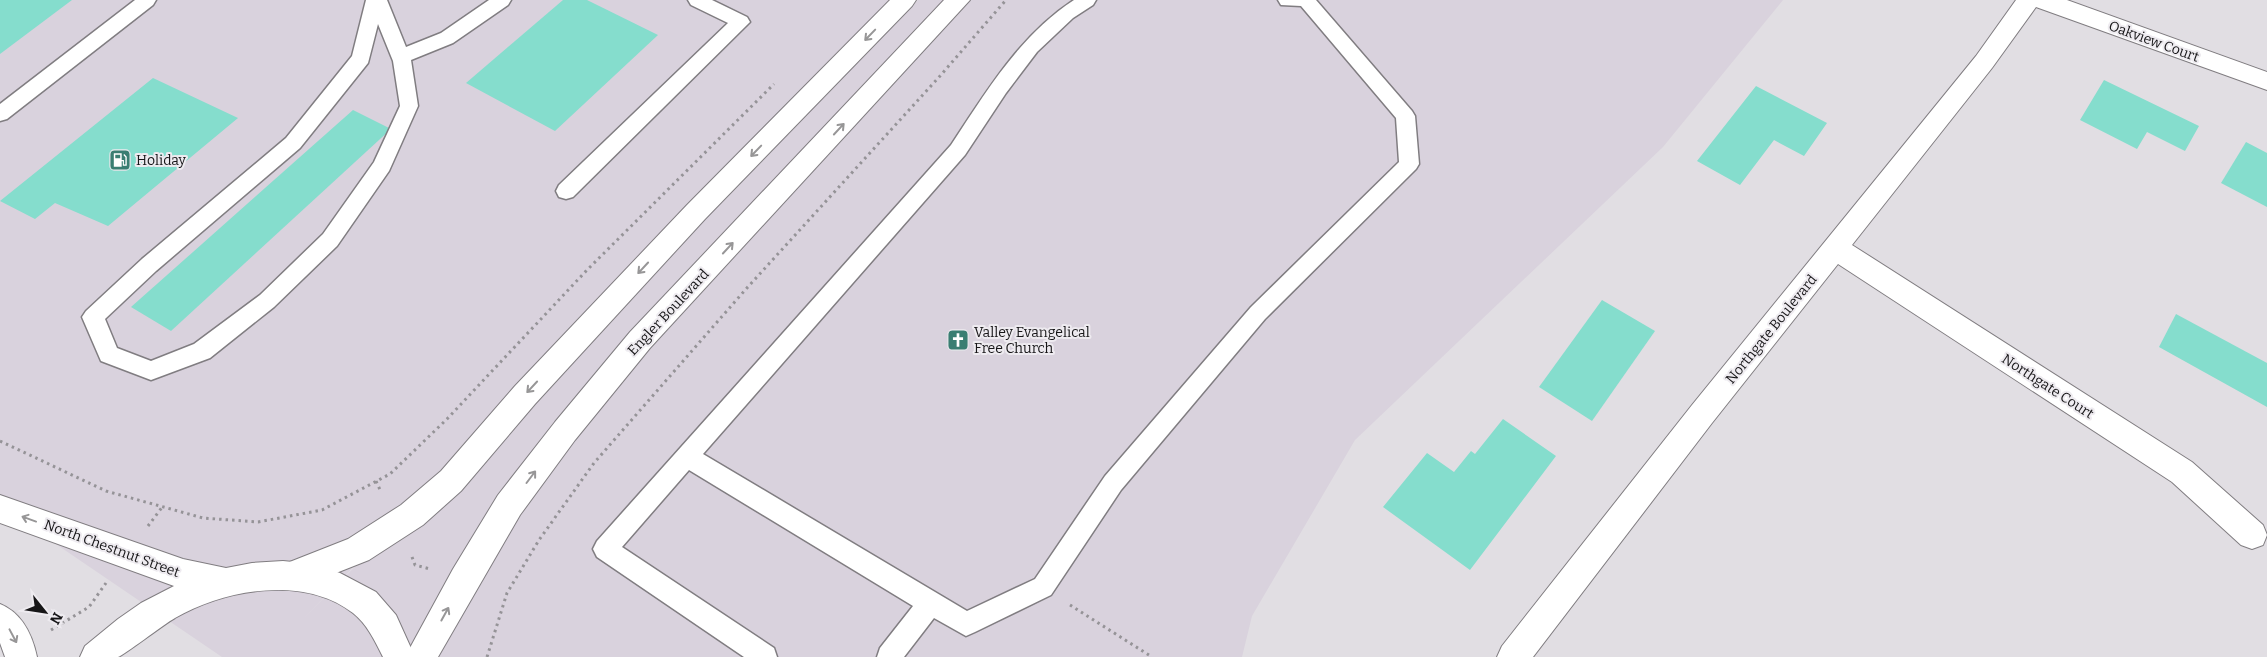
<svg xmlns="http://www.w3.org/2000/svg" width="2267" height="657" font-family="Bitter,serif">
	<rect width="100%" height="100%" fill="#e1dee3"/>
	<path fill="#d9d2dd" d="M0,0H916L545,370L304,618L918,0H1783L1663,147L1355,440L1252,616L1242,657H222L0,506Z"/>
	<g fill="#85ddcd">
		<path d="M0,0H72L0,54Z"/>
		<path d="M563,0H587L658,35L555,131L466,83Z"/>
		<path d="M153,78L238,118L108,226L55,203L35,219L0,201Z"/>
		<path d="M2104,80L2199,126L2185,151L2147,132L2137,149L2080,120Z"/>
		<path d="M1756,86L1827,123L1804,156L1774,140L1740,185L1697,161Z"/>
		<path d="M353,110L391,129L171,331L131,307Z"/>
		<path d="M2246,142L2267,153V207L2221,183Z"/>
		<path d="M1602,300L1655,331L1592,421L1539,387Z"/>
		<path d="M2176,314L2267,363V407L2159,347Z"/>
		<path d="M1503,419L1556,456L1470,570L1383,507L1427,453L1454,472L1471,451L1475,454Z"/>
	</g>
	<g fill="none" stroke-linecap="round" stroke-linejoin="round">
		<g stroke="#807d81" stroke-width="3">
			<g id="lane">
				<path d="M135,0H156L153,5L7,119L0,121V104Z"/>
				<path d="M366,0H387L406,47L441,33L489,0H511L508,5L453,43L411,60L418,106L389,171L337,246L274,307L210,358L151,380L101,361L82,317L86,311L142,259L286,138L352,56ZM378,24L393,61L400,106L374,162L323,234L260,295L194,344L151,361L117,348L105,319L156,271L300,148L368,63Z"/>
				<path d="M688,0H712L747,17L750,22L573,197L566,199L559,197L556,191L559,185L728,23L691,5Z"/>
				<path d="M1074,0H1096L1093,5L1073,18L1037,52L1006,93L965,155L703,454L967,611L1035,579L1105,476L1251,307L1399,162L1396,118L1301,6L1281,5L1278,0H1316L1412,111L1415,116L1419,164L1416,169L1265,319L1121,490L1051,595L975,632L966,636L934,618L904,657H877L880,648L913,606L689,470L622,547L774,648L777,657H744L597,557L593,549L597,541L951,145C986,92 1020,35 1074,0Z"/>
			</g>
		</g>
		<g stroke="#807d81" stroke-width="2">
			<path id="street" d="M2016,0H2067L2267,72V90L2036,7L1992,68L1852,245L2192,462L2263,525L2267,535L2263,545L2252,549L2241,545L2172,482L1838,264L1712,423L1533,657H1497L1502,646L1692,405L1976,56Z"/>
		</g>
		<g stroke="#807d81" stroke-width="2">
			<g id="secondary">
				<path d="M890,0H916L912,6L705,219L535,404L461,491L423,525L369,560L293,590L282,585L278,575L282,565L348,539L401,505L441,471L515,386L687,205Z"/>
				<path d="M944,0H970L650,348L575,440L520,515L438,657H405L453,569L498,495L555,422L630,332Z"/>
			</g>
		</g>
		<g stroke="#807d81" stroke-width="2">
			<g id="primary">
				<path d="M0,495L183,559L226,568L252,563L283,561L313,564L340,573L376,592L396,615L415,657H383C375,641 367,624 353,613C304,575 225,589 175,618C164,624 123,656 118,657C107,657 92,657 80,657L85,646L118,619L141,603L174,586L0,523Z"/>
				<path d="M0,604C22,613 32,634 37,657H5L0,643Z"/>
			</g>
		</g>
		<g stroke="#959397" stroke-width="3" stroke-dasharray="2.5 4" stroke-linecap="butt">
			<path d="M0,441L106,491L203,518L258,522L322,510L390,474L447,419L587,270L774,84"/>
			<path d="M376,481L381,492"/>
			<path d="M148,526L163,506"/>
			<path d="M412,557L415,565L430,569"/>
			<path d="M1070,605L1152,657"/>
			<path d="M51,630L89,607L106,583"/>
			<path d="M487,657L507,593L539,540L594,463L746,289L940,76L1006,0"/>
		</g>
		<use href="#lane" fill="#fff" fill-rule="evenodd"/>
		<use href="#street" fill="#fff" fill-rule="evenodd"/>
		<use href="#secondary" fill="#fff" fill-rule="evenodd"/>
		<use href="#primary" fill="#fff" fill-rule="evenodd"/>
	</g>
	<defs><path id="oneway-shaft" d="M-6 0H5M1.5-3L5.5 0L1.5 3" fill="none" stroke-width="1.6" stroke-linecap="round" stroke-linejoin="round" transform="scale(1.25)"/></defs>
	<g stroke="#979697">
		<use href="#oneway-shaft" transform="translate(870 35) rotate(134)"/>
		<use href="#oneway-shaft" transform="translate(839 129) rotate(-47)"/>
		<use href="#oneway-shaft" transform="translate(756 151) rotate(134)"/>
		<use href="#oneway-shaft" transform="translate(728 248) rotate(-47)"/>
		<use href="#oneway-shaft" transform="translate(643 268) rotate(133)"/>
		<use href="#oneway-shaft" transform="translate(532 387) rotate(133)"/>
		<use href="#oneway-shaft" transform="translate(531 477) rotate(-53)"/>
		<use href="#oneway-shaft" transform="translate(29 519) rotate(-160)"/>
		<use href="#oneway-shaft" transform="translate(445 614) rotate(-61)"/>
		<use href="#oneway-shaft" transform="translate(13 636) rotate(62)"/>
	</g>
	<defs>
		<g id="fuel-square" transform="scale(1.125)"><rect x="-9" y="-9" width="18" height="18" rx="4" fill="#3a7e72" stroke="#eeebf0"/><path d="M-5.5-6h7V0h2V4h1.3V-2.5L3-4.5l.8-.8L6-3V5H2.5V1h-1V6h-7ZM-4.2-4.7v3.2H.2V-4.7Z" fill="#fff"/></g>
		<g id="church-square" transform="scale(1.125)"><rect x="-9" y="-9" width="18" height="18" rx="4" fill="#3a7e72" stroke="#eeebf0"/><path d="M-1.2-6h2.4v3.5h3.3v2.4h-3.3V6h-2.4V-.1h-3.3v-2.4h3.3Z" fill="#fff"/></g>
	</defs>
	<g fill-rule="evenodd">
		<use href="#fuel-square" x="120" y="160"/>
		<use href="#church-square" x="958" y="340"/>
	</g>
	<g text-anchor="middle" stroke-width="4" stroke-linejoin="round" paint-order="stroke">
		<g font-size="14" fill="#171618" stroke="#eeebf0">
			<text transform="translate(2154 41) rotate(20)" y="5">Oakview Court</text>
			<text transform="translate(668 312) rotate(-47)" y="5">Engler Boulevard</text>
			<text transform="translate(1771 329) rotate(-51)" y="5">Northgate Boulevard</text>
			<text transform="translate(2048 386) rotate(33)" y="5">Northgate Court</text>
			<text transform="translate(112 548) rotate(20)" y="5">North Chestnut Street</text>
		</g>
		<g font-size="14" fill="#171618" stroke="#eeebf0" text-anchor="start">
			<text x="136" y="165">Holiday</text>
			<text x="974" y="337">Valley Evangelical<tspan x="974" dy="16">Free Church</tspan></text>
		</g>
	</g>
	<g transform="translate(45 612) rotate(120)" stroke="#eeebf0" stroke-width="4" paint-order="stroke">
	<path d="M0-4L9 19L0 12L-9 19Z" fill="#171618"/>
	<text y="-8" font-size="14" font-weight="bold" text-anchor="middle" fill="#171618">N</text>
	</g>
</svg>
